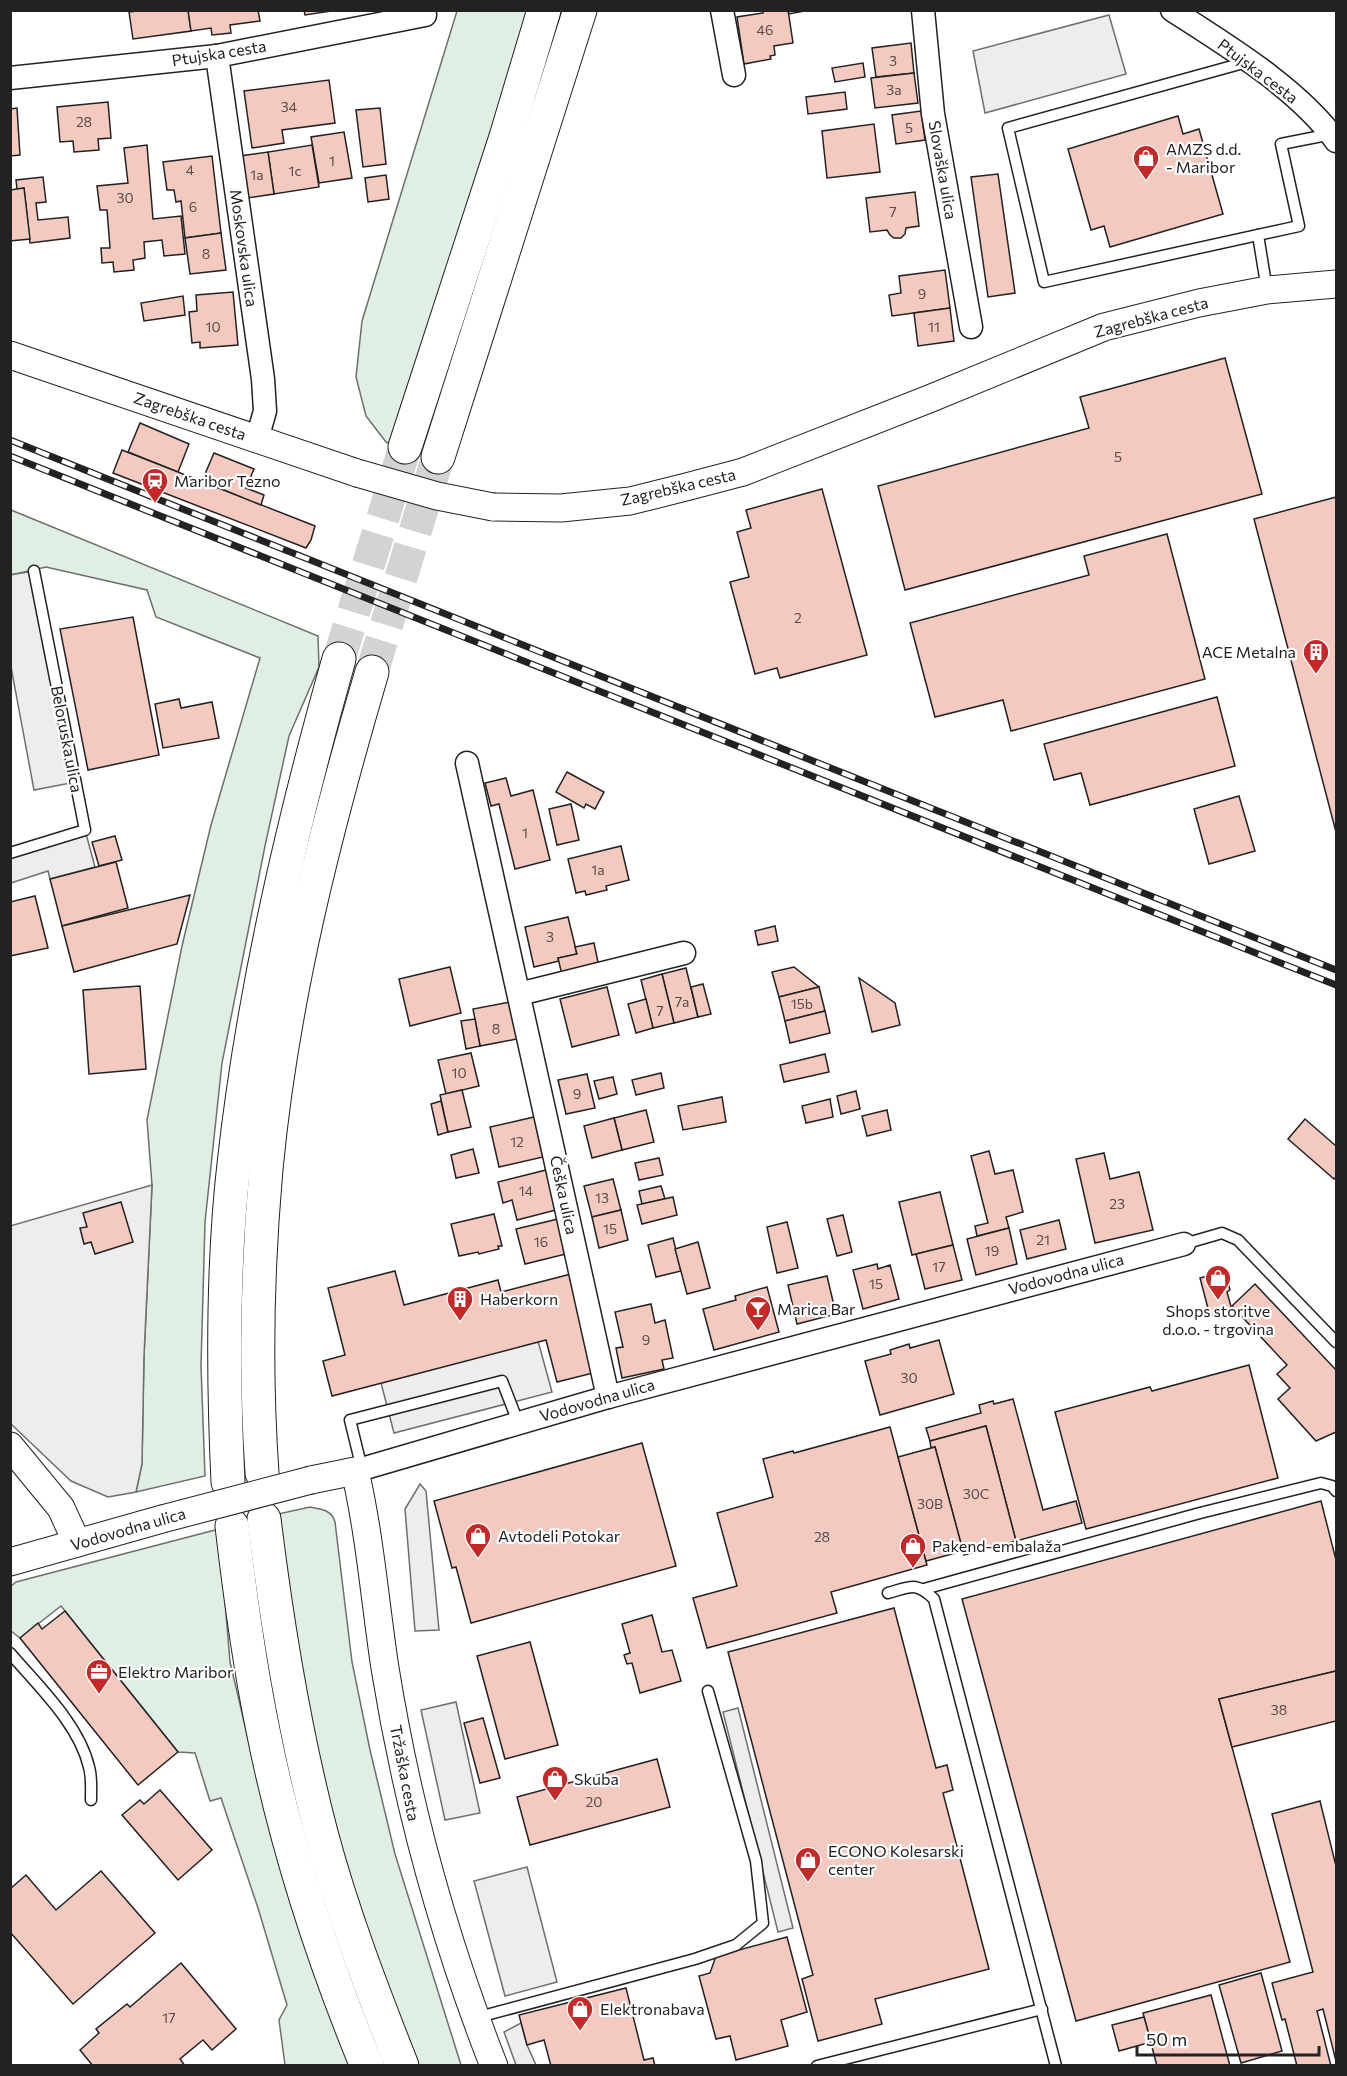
<svg xmlns="http://www.w3.org/2000/svg" width="1347" height="2076" font-family="Commissioner,sans-serif">
	<rect width="100%" height="100%" fill="#fff"/>
	<g fill="#e0efe3" stroke="#6f6f6f" stroke-width="1.5">
		<path d="M457,11H533L397,446L386,442L366,416L356,377L362,321Z"/>
		<path d="M11,510L318,636L319,667L289,736L265,846L222,1063L205,1222L201,1366L205,1476L136,1492L142,1464L144,1356L152,1185L147,1120L182,946L211,825L260,658L156,617L147,590L46,567L11,575Z"/>
		<path d="M310,1507C321,1509 332,1510 335,1522L352,1662L370,1750L395,1854L461,2065H418L385,1985L345,1865L312,1736L278,1514Z"/>
		<path d="M219,1529L230,1662L261,1794L353,2065H285L279,2020L287,2005L258,1908L221,1798L210,1801L195,1753L178,1752L61,1606L20,1638L11,1631V1586L16,1582Z"/>
	</g>
	<g fill="#ededed" stroke="#6f6f6f" stroke-width="1.5">
		<path d="M1109,15L1126,74L985,113L973,51Z"/>
		<path d="M34,571L76,782L34,790L11,667L10,575Z"/>
		<path d="M85,830L95,867L50,879L48,871L11,883V853Z"/>
		<path d="M152,1185L144,1356L142,1464L136,1492L108,1497L71,1481L11,1424L10,1226Z"/>
		<path d="M538,1341L552,1392L394,1433L381,1383Z"/>
		<path d="M420,1484L426,1491L439,1630L415,1631L405,1509Z"/>
		<path d="M456,1702L480,1813L445,1820L421,1710Z"/>
		<path d="M738,1708L793,1928L778,1932L723,1712Z"/>
		<path d="M527,1867L557,1982L505,1996L474,1881Z"/>
		<path d="M521,2023L527,2045L536,2065H516L504,2032Z"/>
	</g>
	<g fill="#f3c9c0" stroke="#222" stroke-width="1.5">
		<path d="M144,10H188L191,31L133,39L129,12Z"/>
		<path d="M188,10H258L260,21L230,25L231,33L212,35L211,28L191,31Z"/>
		<path d="M304,10H338L305,15Z"/>
		<path d="M762,10H788L793,43L774,46L775,55L770,56L771,59L744,64L737,17L763,13Z"/>
		<path d="M788,10H810L789,14Z"/>
		<path d="M911,43L914,73L876,77L872,48Z"/>
		<path d="M863,63L865,77L835,82L832,68Z"/>
		<path d="M914,73L918,103L875,108L871,78Z"/>
		<path d="M329,80L335,123L282,130L284,143L252,148L244,91Z"/>
		<path d="M845,92L847,109L808,114L806,97Z"/>
		<path d="M108,102L111,138L98,139L99,150L74,152L73,141L60,142L57,107Z"/>
		<path d="M17,108L20,155L10,156V109Z"/>
		<path d="M380,108L386,164L363,167L356,110Z"/>
		<path d="M921,111L925,140L896,144L892,115Z"/>
		<path d="M1178,116L1183,134L1199,129L1223,214L1110,247L1104,226L1091,230L1068,149Z"/>
		<path d="M874,124L880,172L827,178L822,131Z"/>
		<path d="M344,132L352,178L319,183L311,137Z"/>
		<path d="M147,145L153,219L181,216L185,254L164,256L162,240L144,242L145,258L133,260L134,270L114,272L113,262L102,263L101,248H110L107,210H100L97,186L128,183L124,148Z"/>
		<path d="M312,145L319,187L274,194L268,152Z"/>
		<path d="M268,152L274,194L247,198L240,156Z"/>
		<path d="M212,156L221,233L185,238L181,201L176,202L174,190H167L163,162Z"/>
		<path d="M998,174L1015,293L988,297L971,177Z"/>
		<path d="M386,175L389,199L368,202L365,178Z"/>
		<path d="M43,177L46,202L36,203L38,220L68,217L70,238L30,243L24,188L17,189L16,180Z"/>
		<path d="M24,188L30,239L10,241V190Z"/>
		<path d="M915,192L919,226L906,228L905,234L901,238H894L890,235L887,230L870,232L866,198Z"/>
		<path d="M221,233L226,270L190,274L185,238Z"/>
		<path d="M945,270L950,308L892,316L889,295L901,293L899,276Z"/>
		<path d="M233,292L238,345L200,348V342L192,343L189,312L197,311L196,295Z"/>
		<path d="M183,296L185,315L144,321L141,303Z"/>
		<path d="M950,308L954,341L918,346L914,313Z"/>
		<path d="M1225,358L1262,494L905,590L878,486L1089,428L1080,397Z"/>
		<path d="M140,423L189,444L178,472L128,452Z"/>
		<path d="M122,450L315,526L311,540L306,548L113,473Z"/>
		<path d="M214,453L254,469L246,488L264,495L261,505L202,481Z"/>
		<path d="M822,489L867,655L780,678L777,668L755,674L730,582L749,577L737,532L751,528L746,510Z"/>
		<path d="M1336,497V832L1254,519Z"/>
		<path d="M1167,534L1205,679L1011,731L1003,700L935,717L910,623L1089,575L1084,556Z"/>
		<path d="M133,617L159,755L88,770L60,629Z"/>
		<path d="M1217,697L1235,766L1090,805L1081,773L1054,780L1044,744Z"/>
		<path d="M179,699L181,708L212,702L219,738L163,748L155,704Z"/>
		<path d="M567,772L604,792L595,809L586,804L584,808L556,792Z"/>
		<path d="M506,778L511,796L533,790L550,860L515,869L499,804L491,806L485,783Z"/>
		<path d="M1239,796L1255,851L1209,864L1194,809Z"/>
		<path d="M571,804L579,840L557,845L549,809Z"/>
		<path d="M115,836L122,860L99,866L92,842Z"/>
		<path d="M621,846L629,880L606,886L607,890L586,895L585,891L576,893L568,859Z"/>
		<path d="M116,862L128,908L62,926L50,879Z"/>
		<path d="M190,895L177,944L74,972L62,926Z"/>
		<path d="M35,896L48,948L10,956V902Z"/>
		<path d="M568,917L577,954L558,958L559,961L534,967L525,927Z"/>
		<path d="M775,926L778,941L758,945L755,931Z"/>
		<path d="M594,943L599,967L562,975L558,958L577,954L575,947Z"/>
		<path d="M450,967L461,1013L410,1026L399,979Z"/>
		<path d="M794,967L819,987L779,997L772,972Z"/>
		<path d="M686,968L698,1017L674,1023L662,974Z"/>
		<path d="M662,974L674,1023L653,1028L641,980Z"/>
		<path d="M859,978L895,1003L900,1025L872,1032Z"/>
		<path d="M703,984L711,1014L698,1017L691,987Z"/>
		<path d="M140,986L146,1069L89,1074L83,990Z"/>
		<path d="M607,987L619,1035L572,1047L560,999Z"/>
		<path d="M819,987L825,1011L785,1021L779,997Z"/>
		<path d="M646,999L653,1028L636,1033L628,1004Z"/>
		<path d="M510,1002L517,1039L480,1046L473,1009Z"/>
		<path d="M825,1011L830,1033L790,1043L785,1021Z"/>
		<path d="M475,1019L480,1046L466,1049L461,1021Z"/>
		<path d="M471,1053L479,1086L446,1094L438,1060Z"/>
		<path d="M825,1054L829,1072L784,1082L780,1065Z"/>
		<path d="M661,1073L664,1088L636,1095L632,1080Z"/>
		<path d="M587,1074L595,1108L566,1114L558,1080Z"/>
		<path d="M613,1077L617,1094L599,1099L594,1081Z"/>
		<path d="M462,1090L471,1127L448,1132L440,1095Z"/>
		<path d="M856,1091L860,1109L841,1114L837,1096Z"/>
		<path d="M722,1097L726,1122L683,1130L678,1106Z"/>
		<path d="M830,1099L833,1117L806,1123L802,1106Z"/>
		<path d="M441,1101L448,1132L438,1135L431,1104Z"/>
		<path d="M646,1110L654,1142L622,1150L614,1118Z"/>
		<path d="M887,1110L891,1130L867,1136L862,1116Z"/>
		<path d="M534,1117L543,1157L499,1167L490,1127Z"/>
		<path d="M614,1118L622,1150L592,1158L584,1126Z"/>
		<path d="M1305,1119L1336,1146V1177L1334,1179L1288,1139Z"/>
		<path d="M473,1149L479,1173L456,1178L451,1155Z"/>
		<path d="M989,1151L995,1174L1013,1170L1023,1212L1006,1217L1009,1228L977,1236L975,1226L988,1223L971,1156Z"/>
		<path d="M1104,1153L1110,1179L1139,1172L1153,1230L1095,1243L1076,1159Z"/>
		<path d="M659,1158L663,1175L639,1180L635,1163Z"/>
		<path d="M546,1170L556,1210L517,1220L512,1200L503,1203L498,1182Z"/>
		<path d="M613,1179L621,1210L592,1217L584,1186Z"/>
		<path d="M661,1186L665,1199L642,1204L639,1191Z"/>
		<path d="M940,1192L953,1245L912,1255L899,1202Z"/>
		<path d="M673,1197L677,1215L642,1224L637,1205Z"/>
		<path d="M121,1202L133,1242L95,1254L91,1242L84,1244L80,1228L87,1227L83,1213Z"/>
		<path d="M621,1210L628,1240L599,1248L592,1217Z"/>
		<path d="M494,1214L502,1246H498L499,1249L479,1254L478,1252L459,1256L451,1224Z"/>
		<path d="M843,1215L852,1252L837,1256L827,1219Z"/>
		<path d="M558,1219L566,1254L525,1264L516,1229Z"/>
		<path d="M1059,1220L1066,1249L1027,1259L1020,1230Z"/>
		<path d="M787,1222L798,1268L777,1273L767,1227Z"/>
		<path d="M1009,1228L1017,1264L976,1275L967,1239Z"/>
		<path d="M673,1238L681,1271L656,1277L648,1245Z"/>
		<path d="M698,1242L710,1288L687,1294L675,1249Z"/>
		<path d="M953,1245L962,1280L925,1289L916,1254Z"/>
		<path d="M877,1264L878,1269L890,1265L899,1299L863,1309L853,1270Z"/>
		<path d="M395,1271L404,1305L498,1280L501,1292L571,1274L597,1372L557,1382L546,1340L332,1396L323,1361L345,1355L328,1288Z"/>
		<path d="M1225,1271L1230,1290L1227,1292L1232,1310L1210,1316L1200,1278Z"/>
		<path d="M827,1276L836,1314L797,1324L788,1285Z"/>
		<path d="M1255,1284L1336,1370V1432L1316,1441L1278,1399L1290,1388L1277,1374L1287,1365L1232,1306Z"/>
		<path d="M767,1287L779,1332L714,1350L703,1309L736,1300L735,1296Z"/>
		<path d="M651,1304L655,1323L665,1320L673,1358L662,1360L664,1369L622,1378L616,1348L623,1347L615,1312Z"/>
		<path d="M939,1340L954,1394L880,1415L865,1361L891,1354L890,1350L909,1344L910,1348Z"/>
		<path d="M1249,1365L1278,1478L1086,1529L1055,1412L1150,1387L1152,1391Z"/>
		<path d="M1013,1399L1043,1510L1076,1501L1082,1523L1016,1541L986,1426L930,1441L926,1428L981,1413L979,1405L993,1401L994,1404Z"/>
		<path d="M986,1426L1016,1541L964,1555L935,1447L931,1448L930,1441Z"/>
		<path d="M890,1427L927,1565L831,1592L837,1613L707,1648L693,1598L737,1586L717,1513L773,1497L763,1459L793,1451L794,1453Z"/>
		<path d="M642,1443L676,1566L471,1623L456,1567L452,1568L434,1501Z"/>
		<path d="M935,1447L963,1551L926,1561L898,1457Z"/>
		<path d="M1321,1501L1336,1560V1671L1219,1699L1290,1962L1076,2021L962,1599Z"/>
		<path d="M894,1608L936,1768L947,1765L953,1790L943,1793L989,1969L875,1999L882,2024L818,2041L802,1979L813,1975L728,1652Z"/>
		<path d="M65,1611L178,1752L138,1785L20,1638L38,1623L42,1629Z"/>
		<path d="M652,1615L662,1652L672,1650L681,1681L640,1693L632,1663L627,1664L624,1655L630,1653L622,1624Z"/>
		<path d="M530,1642L558,1745L505,1759L477,1656Z"/>
		<path d="M1336,1671V1721L1232,1747L1219,1699Z"/>
		<path d="M483,1718L500,1778L480,1783L464,1723Z"/>
		<path d="M657,1759L670,1807L530,1845L517,1797Z"/>
		<path d="M160,1790L212,1850L178,1880L122,1815L140,1800L144,1804Z"/>
		<path d="M1320,1801L1336,1866V2061L1323,2009L1317,2011L1331,2066H1297L1285,2019L1282,2020L1272,1983L1313,1972L1272,1814Z"/>
		<path d="M101,1871L155,1933L73,2004L10,1932V1889L26,1875L56,1910Z"/>
		<path d="M787,1937L807,2012L781,2020L788,2046L736,2060L730,2036L716,2039L699,1976L710,1973L716,1956Z"/>
		<path d="M181,1963L236,2029L212,2050L203,2040L180,2059L185,2066H93L80,2050L99,2033L96,2029L127,2004L130,2007Z"/>
		<path d="M1261,1973L1282,2051L1241,2063L1219,1985Z"/>
		<path d="M626,1988L644,2060L653,2058L655,2066H551L544,2040L527,2045L519,2015Z"/>
		<path d="M1211,1995L1230,2066H1157L1143,2013Z"/>
		<path d="M1144,2017L1151,2042L1119,2051L1112,2025Z"/>
	</g>
	<g fill="none" stroke-linecap="round" stroke-linejoin="round">
		<g stroke="#d3d3d3" stroke-width="33" stroke-dasharray="33 16" stroke-linecap="butt">
			<path d="M339,659L405,447"/>
			<path d="M372,672L438,457"/>
		</g>
		<g stroke="#222" stroke-width="13">
			<g id="service">
				<path d="M1247,62L1008,128L1044,282L1299,226L1281,144L1332,134"/>
				<path d="M1258,235L1267,290"/>
				<path d="M10,853L85,830L34,571"/>
				<path d="M1184,1244L1222,1233L1238,1240L1336,1342"/>
				<path d="M362,1469L350,1420L502,1381L518,1422"/>
				<path d="M924,1589L1200,1513L1321,1483L1332,1486L1336,1491"/>
				<path d="M888,1593C910,1587 916,1581 934,1599L1056,2066"/>
				<path d="M10,1653C38,1686 79,1724 89,1767C92,1777 91,1789 91,1800"/>
				<path d="M475,2018L695,1959L736,1945L763,1923L756,1861L708,1691"/>
				<path d="M817,2066L1042,2009"/>
			</g>
		</g>
		<g stroke="#222" stroke-width="25">
			<g id="minor">
				<path d="M722,10L734,75"/>
				<path d="M923,10L933,114L971,327"/>
				<path d="M1172,10C1226,45 1298,88 1336,141"/>
				<path d="M217,56L263,379L265,411L257,439"/>
				<path d="M10,78L217,56L425,15"/>
				<path d="M467,763L608,1397"/>
				<path d="M519,994L684,953"/>
				<path d="M355,1471L608,1397L1184,1244"/>
			</g>
		</g>
		<g stroke="#222" stroke-width="29">
			<g id="tertiary">
				<path d="M10,355L357,473"/>
				<path d="M493,507L561,508L630,501L686,487L743,472L929,399L1104,327L1199,303L1267,290L1336,284"/>
				<path d="M10,1446L61,1508L77,1543"/>
				<path d="M311,1480L355,1471C370,1536 375,1602 385,1668C407,1805 443,1936 494,2066"/>
				<path d="M10,1562L162,1519"/>
			</g>
		</g>
		<g stroke="#222" stroke-width="35">
			<g id="trunk">
				<path d="M405,447L506,137L544,10"/>
				<path d="M438,457L580,10"/>
				<path d="M262,1473C255,1372 257,1270 266,1169C282,1000 324,835 372,672"/>
				<path d="M228,1482C223,1376 222,1269 234,1164C253,993 292,825 339,659"/>
				<path d="M264,1519C277,1625 294,1730 321,1833C342,1912 372,1990 402,2066"/>
				<path d="M232,1526C240,1595 249,1662 263,1730C286,1845 322,1957 367,2066"/>
			</g>
		</g>
		<use href="#service" stroke="#fff" stroke-width="10"/>
		<use href="#minor" stroke="#fff" stroke-width="22"/>
		<use href="#tertiary" stroke="#fff" stroke-width="27"/>
		<use href="#trunk" stroke="#fff" stroke-width="33"/>
		<g stroke="#222" stroke-width="7">
			<g id="rail">
				<path d="M10,440L1336,970"/>
				<path d="M10,456L1336,985"/>
			</g>
		</g>
		<use href="#rail" stroke="#fff" stroke-width="4.5" stroke-dasharray="14" stroke-linecap="butt"/>
		<g stroke="#222" stroke-width="29" stroke-linecap="butt">
			<g id="tertiary-bridge">
				<path d="M357,473L437,496L493,507"/>
				<path d="M162,1519L311,1480"/>
			</g>
		</g>
		<use href="#tertiary-bridge" stroke="#fff" stroke-width="27"/>
	</g>
	<defs>
		<g id="shop-pin" transform="scale(1.35)"><path d="M0 17L-7.5 6A9.5 9.5 0 1 1 7.5 6Z" fill="#c62828" stroke="#fff"/><path d="M-5-2.5h2.3a2.7 3.5 0 0 1 5.4 0H5L5.5 6h-11ZM-1.5-2.5h3a1.5 2.3 0 0 0-3 0Z" fill="#fff"/></g>
		<g id="station-pin" transform="scale(1.35)"><path d="M0 17L-7.5 6A9.5 9.5 0 1 1 7.5 6Z" fill="#c62828" stroke="#fff"/><path d="M-3-6H3Q5-6 5-4V2Q5 4 3 4L4.5 6H3L1.5 4h-3L-3 6H-4.5L-3 4Q-5 4-5 2V-4Q-5-6-3-6ZM-3.5-4v3h7v-3ZM-3.5 1v1.5H-2V1ZM2 1v1.5H3.5V1Z" fill="#fff"/></g>
		<g id="building-pin" transform="scale(1.35)"><path d="M0 17L-7.5 6A9.5 9.5 0 1 1 7.5 6Z" fill="#c62828" stroke="#fff"/><path d="M-4-6H4V6H1V3H-1V6H-4ZM-2.5-4.3h1.7v1.8h-1.7ZM.8-4.3h1.7v1.8H.8ZM-2.5-1h1.7V.8h-1.7ZM.8-1h1.7V.8H.8Z" fill="#fff"/></g>
		<g id="bar-pin" transform="scale(1.35)"><path d="M0 17L-7.5 6A9.5 9.5 0 1 1 7.5 6Z" fill="#c62828" stroke="#fff"/><path d="M-6-5H6L.8 .8V4.5H3.5V6h-7V4.5H-.8V.8Z" fill="#fff"/></g>
		<g id="office-pin" transform="scale(1.35)"><path d="M0 17L-7.5 6A9.5 9.5 0 1 1 7.5 6Z" fill="#c62828" stroke="#fff"/><path d="M-6-3h4V-5.5h4V-3h4V5H-6ZM-1-4.5V-3h2v-1.5ZM-6 0V1H6V0Z" fill="#fff"/></g>
	</defs>
	<g fill-rule="evenodd">
		<use href="#shop-pin" x="1146" y="158"/>
		<use href="#station-pin" x="155" y="481"/>
		<use href="#building-pin" x="1316" y="652"/>
		<use href="#shop-pin" x="1218" y="1278"/>
		<use href="#building-pin" x="460" y="1299"/>
		<use href="#bar-pin" x="758" y="1309"/>
		<use href="#shop-pin" x="478" y="1536"/>
		<use href="#shop-pin" x="913" y="1546"/>
		<use href="#office-pin" x="99" y="1672"/>
		<use href="#shop-pin" x="555" y="1779"/>
		<use href="#shop-pin" x="808" y="1860"/>
		<use href="#shop-pin" x="580" y="2009"/>
	</g>
	<g text-anchor="middle" stroke-width="4.5" stroke-linejoin="round" paint-order="stroke">
		<g font-size="14" fill="#564c4a">
			<text x="765" y="35">46</text>
			<text x="893" y="66">3</text>
			<text x="894" y="95">3a</text>
			<text x="289" y="112">34</text>
			<text x="84" y="127">28</text>
			<text x="909" y="133">5</text>
			<text x="332" y="166">1</text>
			<text x="190" y="175">4</text>
			<text x="295" y="176">1c</text>
			<text x="257" y="180">1a</text>
			<text x="125" y="203">30</text>
			<text x="193" y="212">6</text>
			<text x="893" y="217">7</text>
			<text x="206" y="259">8</text>
			<text x="922" y="299">9</text>
			<text x="213" y="332">10</text>
			<text x="934" y="332">11</text>
			<text x="1118" y="462">5</text>
			<text x="798" y="623">2</text>
			<text x="525" y="838">1</text>
			<text x="598" y="875">1a</text>
			<text x="550" y="942">3</text>
			<text x="682" y="1007">7a</text>
			<text x="802" y="1009">15b</text>
			<text x="660" y="1016">7</text>
			<text x="496" y="1034">8</text>
			<text x="459" y="1078">10</text>
			<text x="577" y="1099">9</text>
			<text x="517" y="1147">12</text>
			<text x="526" y="1196">14</text>
			<text x="602" y="1203">13</text>
			<text x="1117" y="1209">23</text>
			<text x="610" y="1234">15</text>
			<text x="1043" y="1245">21</text>
			<text x="541" y="1247">16</text>
			<text x="992" y="1256">19</text>
			<text x="939" y="1272">17</text>
			<text x="876" y="1289">15</text>
			<text x="646" y="1345">9</text>
			<text x="909" y="1383">30</text>
			<text x="976" y="1499">30C</text>
			<text x="930" y="1509">30B</text>
			<text x="822" y="1542">28</text>
			<text x="1279" y="1715">38</text>
			<text x="594" y="1807">20</text>
			<text x="169" y="2023">17</text>
		</g>
		<g font-size="16" fill="#222" stroke="#fff">
			<text transform="translate(219 53) rotate(-9)" y="6">Ptujska cesta</text>
			<text transform="translate(1258 71) rotate(37)" y="6">Ptujska cesta</text>
			<text transform="translate(943 170) rotate(80)" y="6">Slovaška ulica</text>
			<text transform="translate(244 248) rotate(82)" y="6">Moskovska ulica</text>
			<text transform="translate(1151 317) rotate(-15)" y="6">Zagrebška cesta</text>
			<text transform="translate(190 416) rotate(19)" y="6">Zagrebška cesta</text>
			<text transform="translate(678 487) rotate(-13)" y="6">Zagrebška cesta</text>
			<text transform="translate(67 739) rotate(79)" y="6">Beloruska ulica</text>
			<text transform="translate(564 1195) rotate(78)" y="6">Češka ulica</text>
			<text transform="translate(1066 1274) rotate(-15)" y="6">Vodovodna ulica</text>
			<text transform="translate(597 1400) rotate(-16)" y="6">Vodovodna ulica</text>
			<text transform="translate(128 1529) rotate(-16)" y="6">Vodovodna ulica</text>
			<text transform="translate(405 1773) rotate(79)" y="6">Tržaška cesta</text>
		</g>
		<g font-size="16" fill="#222" stroke="#fff" text-anchor="start">
			<text x="1166" y="155">AMZS d.d.<tspan x="1166" dy="18">- Maribor</tspan></text>
			<text x="174" y="487">Maribor Tezno</text>
			<text x="1296" y="658" text-anchor="end">ACE Metalna</text>
			<text x="480" y="1305">Haberkorn</text>
			<text x="777" y="1315">Marica Bar</text>
			<text x="1218" y="1317" text-anchor="middle">Shops storitve<tspan x="1218" dy="18">d.o.o. - trgovina</tspan></text>
			<text x="498" y="1542">Avtodeli Potokar</text>
			<text x="932" y="1552">Pakend-embalaža</text>
			<text x="118" y="1678">Elektro Maribor</text>
			<text x="574" y="1785">Skuba</text>
			<text x="828" y="1857">ECONO Kolesarski<tspan x="828" dy="18">center</tspan></text>
			<text x="600" y="2015">Elektronabava</text>
		</g>
	</g>
	<rect width="1347" height="2076" fill="none" stroke="#222222" stroke-width="24"/>
	<path d="M1137 2046v9h182v-9" fill="none" stroke="#222222" stroke-width="3"/>
	<text x="1146" y="2046" font-size="18" fill="#222222" stroke="#ffffff" stroke-width="4.5" paint-order="stroke">50 m</text>
</svg>
